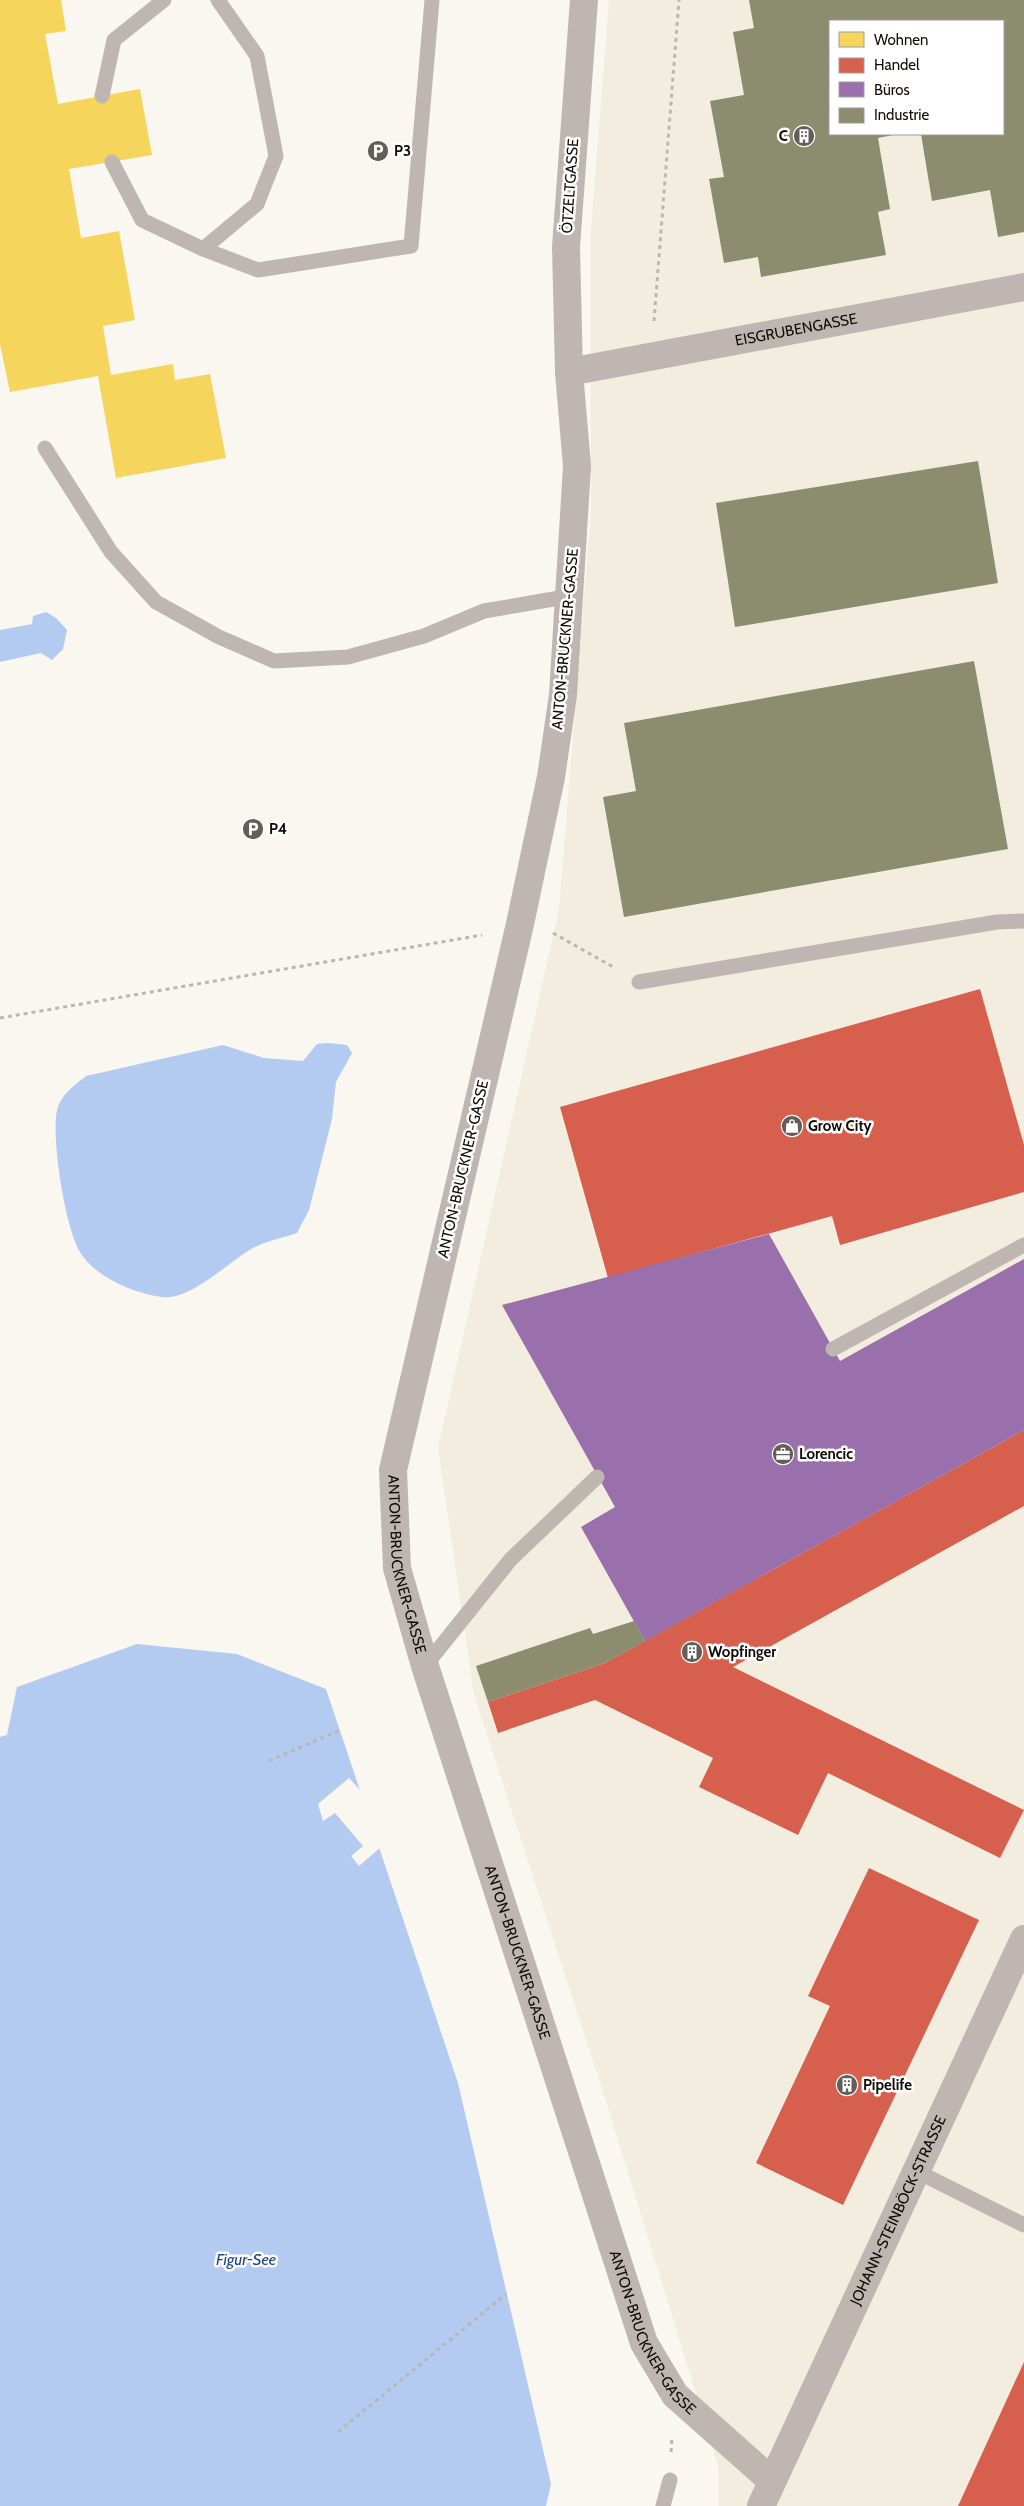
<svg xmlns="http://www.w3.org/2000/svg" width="1024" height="2506" font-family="Cabin,sans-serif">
	<rect width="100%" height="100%" fill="#faf6f0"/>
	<path fill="#f3eddf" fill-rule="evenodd" d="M609,0H1024V2506H718V2465L606,2101L474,1695L438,1448L559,909L591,512L590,242ZM830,21H1003V134H830Z"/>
	<g fill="#b4cbf1">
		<path d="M46,612L56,618L67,630L63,649L52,660L41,653L0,662V630L32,624L33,616Z"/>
		<path d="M328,1043L347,1045L352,1053L336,1082L332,1119L309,1210L297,1233C283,1238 266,1241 253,1248C228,1262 191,1301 161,1297C133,1293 95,1277 80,1252C65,1227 51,1138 57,1110C61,1094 75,1085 86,1076L223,1045L264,1058L303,1061L317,1044Z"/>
		<path d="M137,1644L237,1654L326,1689L458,2083L551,2484L546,2506H0V1737L7,1735L17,1687Z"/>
	</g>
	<path fill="#faf6f0" d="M349,1778L364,1794L381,1847L359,1866L351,1856L363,1846L335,1813L323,1821L318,1804Z"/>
	<path fill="#f6d55c" d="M0,0H61L66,31L45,34L58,104L140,89L152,155L69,169L81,238L119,231L135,320L103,326L111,375L173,364L175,380L210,374L226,458L116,478L98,376L10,392L0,344Z"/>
	<g fill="#d6604d">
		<path d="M980,989L1024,1145V1192L840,1245L832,1216L608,1278L560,1107Z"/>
		<path d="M1024,1430V1506L733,1667L1024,1810L1000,1858L828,1773L798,1835L699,1787L713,1758L595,1700L498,1733L488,1702L605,1663Z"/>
		<path d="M869,1868L979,1920L843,2205L756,2163L830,2006L808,1996Z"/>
		<path d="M1024,2362V2506H958Z"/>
	</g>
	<path fill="#9970ab" d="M769,1234L840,1361L1024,1259V1430L645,1641L581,1527L615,1507L502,1305Z"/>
	<g fill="#8c8c6e">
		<path d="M749,0H1024V232L998,237L990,190L932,201L921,134H1003V21H830V134H898L878,138L890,209L878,212L886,255L761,277L758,257L724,263L709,179L724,177L710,101L744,95L733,32L754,28Z"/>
		<path d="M978,461L998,583L735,627L716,503Z"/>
		<path d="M974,661L1008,849L624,917L603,797L636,791L624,723Z"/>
		<path d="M634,1621L645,1641L605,1663L488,1702L476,1666L590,1628L593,1634Z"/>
	</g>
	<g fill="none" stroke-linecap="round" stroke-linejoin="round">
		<g stroke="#bcb6b2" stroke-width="3" stroke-dasharray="4 4" stroke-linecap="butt">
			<path d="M654,321L679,0"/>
			<path d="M553,933L615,968"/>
			<path d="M0,1018L482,935"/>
			<path d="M269,1761L340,1730"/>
			<path d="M338,2432L506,2294"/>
			<path d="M671,2452L672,2438"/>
		</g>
		<g stroke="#bfb6b2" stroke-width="15">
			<path d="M102,96L114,40L164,0"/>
			<path d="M112,162L142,220L203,249L257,204L276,156L257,56L218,0"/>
			<path d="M203,249L258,270L411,246L432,0"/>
			<path d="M45,448L111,552L156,602L219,637L274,661L348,657L424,636L484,611L571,596"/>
			<path d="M639,982L997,922L1024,921"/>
			<path d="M833,1349L1024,1245"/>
			<path d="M425,1666L511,1559L597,1477"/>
			<path d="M916,2171L1024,2225"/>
			<path d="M663,2506L670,2480"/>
		</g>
		<g stroke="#bfb6b2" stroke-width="28">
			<path id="s1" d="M584,0L566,247L569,372L577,466L563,695L551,777L520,924L393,1470L397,1568L425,1666L644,2343L675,2395L772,2481"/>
			<path id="s2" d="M569,372L1024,287"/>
			<path id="s3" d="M761,2506L1024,1939"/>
		</g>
	</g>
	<defs>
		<g id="building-disc" transform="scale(1.125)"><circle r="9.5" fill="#635e57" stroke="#fff"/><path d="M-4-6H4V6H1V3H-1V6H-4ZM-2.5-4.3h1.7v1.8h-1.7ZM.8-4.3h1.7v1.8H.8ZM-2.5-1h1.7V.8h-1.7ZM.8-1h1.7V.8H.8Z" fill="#fff"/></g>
		<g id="parking-disc" transform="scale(1.125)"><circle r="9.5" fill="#635e57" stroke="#fff"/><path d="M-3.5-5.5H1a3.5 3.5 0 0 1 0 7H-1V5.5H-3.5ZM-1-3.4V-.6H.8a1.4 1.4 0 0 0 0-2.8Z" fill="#fff"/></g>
		<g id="shop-disc" transform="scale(1.125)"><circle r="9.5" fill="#635e57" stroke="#fff"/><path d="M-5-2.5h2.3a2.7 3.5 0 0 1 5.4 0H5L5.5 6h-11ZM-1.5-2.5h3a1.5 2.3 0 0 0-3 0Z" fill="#fff"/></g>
		<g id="office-disc" transform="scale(1.125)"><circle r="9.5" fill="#635e57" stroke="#fff"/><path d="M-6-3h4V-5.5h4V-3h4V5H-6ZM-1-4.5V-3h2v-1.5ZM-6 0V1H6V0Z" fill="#fff"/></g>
	</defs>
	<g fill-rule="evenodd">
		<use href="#building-disc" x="804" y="136"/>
		<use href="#parking-disc" x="378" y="151"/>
		<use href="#parking-disc" x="253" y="829"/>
		<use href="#shop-disc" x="792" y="1126"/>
		<use href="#office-disc" x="783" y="1454"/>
		<use href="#building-disc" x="692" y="1652"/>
		<use href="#building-disc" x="847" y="2085"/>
	</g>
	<g text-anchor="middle" stroke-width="5" stroke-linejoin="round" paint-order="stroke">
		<g font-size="15" font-weight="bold" fill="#110c05" stroke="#fff" text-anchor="start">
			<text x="788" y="141" text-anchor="end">C</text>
			<text x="394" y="156">P3</text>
			<text x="269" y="834">P4</text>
			<text x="808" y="1131">Grow City</text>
			<text x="799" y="1459">Lorencic</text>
			<text x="708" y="1657">Wopfinger</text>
			<text x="863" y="2090">Pipelife</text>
		</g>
		<g font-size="15" fill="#110c05" stroke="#fff">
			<text transform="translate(570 186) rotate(-86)" y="5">ÖTZELTGASSE</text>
			<text dy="5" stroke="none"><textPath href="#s2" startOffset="231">EISGRUBENGASSE</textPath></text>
			<text transform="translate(565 639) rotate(-85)" y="5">ANTON-BRUCKNER-GASSE</text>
			<text transform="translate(463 1169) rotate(-77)" y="5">ANTON-BRUCKNER-GASSE</text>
			<text dy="5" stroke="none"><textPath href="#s1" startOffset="1586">ANTON-BRUCKNER-GASSE</textPath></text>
			<text dy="5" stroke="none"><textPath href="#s1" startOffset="1991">ANTON-BRUCKNER-GASSE</textPath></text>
			<text dy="5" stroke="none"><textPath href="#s3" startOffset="326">JOHANN-STEINBÖCK-STRASSE</textPath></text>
			<text dy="5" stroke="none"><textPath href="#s1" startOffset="2396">ANTON-BRUCKNER-GASSE</textPath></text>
		</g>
		<g font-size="16" font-style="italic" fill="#1c4587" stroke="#fff">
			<text x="246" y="2265">Figur-See</text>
		</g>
	</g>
	<rect x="829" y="20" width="175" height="115" fill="#ffffff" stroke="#a09e9b"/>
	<rect x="839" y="32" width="25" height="15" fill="#f6d55c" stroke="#a09e9b"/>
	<text x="874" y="45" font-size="15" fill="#110c05">Wohnen</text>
	<rect x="839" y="58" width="25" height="15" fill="#d6604d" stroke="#a09e9b"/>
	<text x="874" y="70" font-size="15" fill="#110c05">Handel</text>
	<rect x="839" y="82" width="25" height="15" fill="#9970ab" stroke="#a09e9b"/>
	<text x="874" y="95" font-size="15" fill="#110c05">Büros</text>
	<rect x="839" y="108" width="25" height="15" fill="#8c8c6e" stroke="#a09e9b"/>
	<text x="874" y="120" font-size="15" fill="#110c05">Industrie</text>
</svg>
